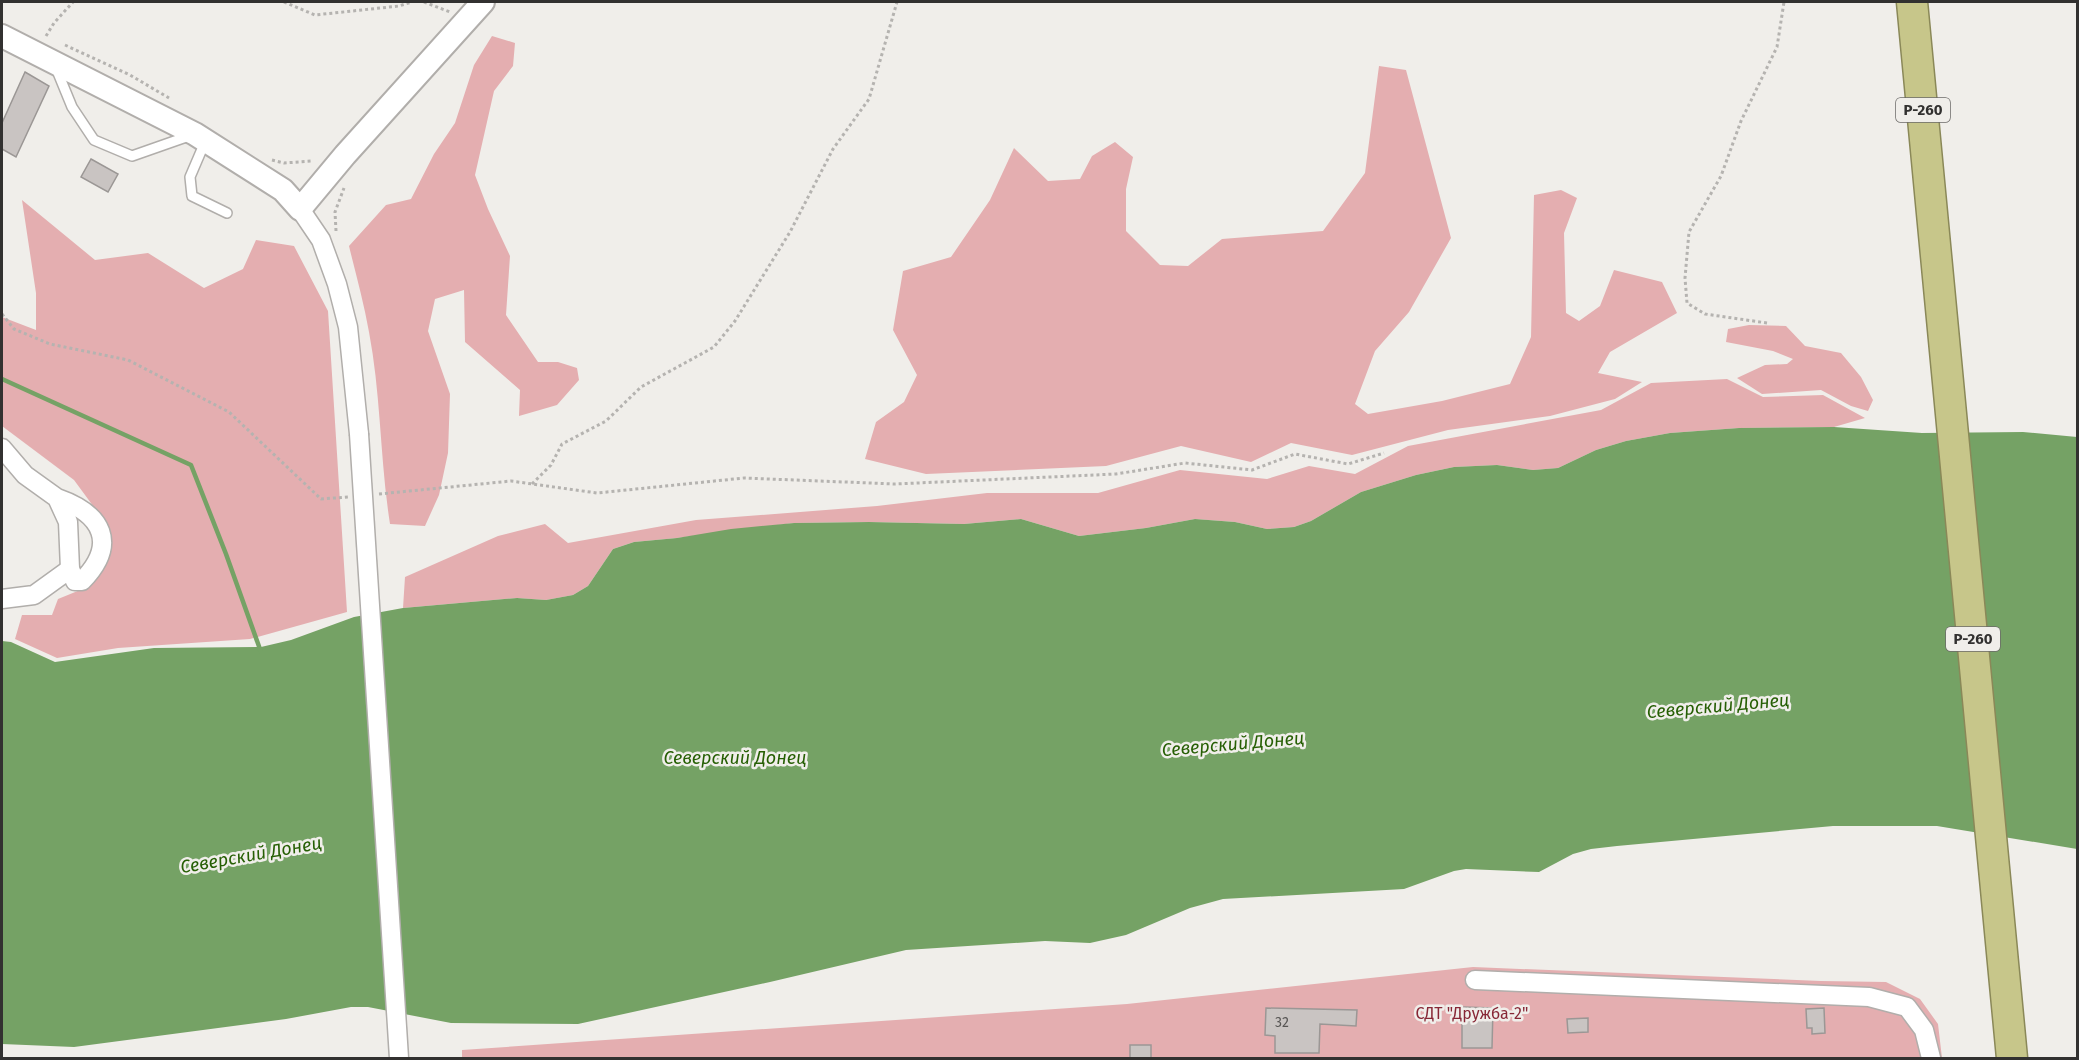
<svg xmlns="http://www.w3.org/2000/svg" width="2079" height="1060" font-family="'Fira Sans',sans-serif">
	<rect width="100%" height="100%" fill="#f0eeea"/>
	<g fill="#e4aeb0">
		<path d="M492,36L515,43L513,66L494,91L475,175L488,209L510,256L506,315L538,362H558L577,368L579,380L557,405L519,416L520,390L465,342L464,290L435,299L428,331L450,394L448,453L439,495L425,526L390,524C380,460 381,395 369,332C364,303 356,275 349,246L386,205L411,199L434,154L455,123L474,65Z"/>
		<path d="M1379,66L1406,70L1451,238L1409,312L1375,351L1355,404L1368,414L1442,401L1510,384L1531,337L1534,195L1561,190L1577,198L1564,233L1566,313L1579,321L1600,306L1614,270L1662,282L1677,313L1610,352L1598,373L1642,382L1615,399L1550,416L1448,430L1352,455L1291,443L1251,462L1181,446L1106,466L926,474L865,459L876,422L904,402L917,375L893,330L903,271L951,257L990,200L1014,148L1048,181L1080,179L1092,156L1115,142L1133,157L1126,189V231L1160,265L1188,266L1222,239L1323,231L1365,173Z"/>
		<path d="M22,200L95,260L148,253L204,288L243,269L256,240L294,246L328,311L347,612L250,639L118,648L57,658L15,639L22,615H52L58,599L90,586L110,529L74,480L2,426V317L36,330V293Z"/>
		<path d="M1749,325L1786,326L1805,346L1841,353L1861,377L1873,400L1868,411L1851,406L1821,390L1762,394L1737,378L1765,365L1787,364L1793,359L1773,351L1726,342L1728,329Z"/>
		<path d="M1727,379L1763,397L1823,395L1865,418L1834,427L1739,428L1670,433L1626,441L1596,450L1558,468L1533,470L1497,465L1454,467L1416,475L1361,492L1311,521L1294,527L1267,529L1235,522L1195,519L1146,528L1079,536L1021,519L964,524L869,522L794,523L677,538L634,542L613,549L588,586L573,595L546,600L517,598L403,608L405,577L498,536L545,524L568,543L696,520L877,506L987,493H1098L1180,470L1267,479L1309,466L1355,474L1408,446L1601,410L1651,383Z"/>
		<path d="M1473,967L1821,981L1886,982L1920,999L1938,1024L1942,1058H462V1050L1127,1004Z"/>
	</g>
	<path fill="#75a265" d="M1834,427L1922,433L2023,432L2077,437V849L1937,826H1833L1617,846L1591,849L1573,854L1539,872L1466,869L1454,871L1404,889L1223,899L1190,908L1126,935L1090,943L1045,941L906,950L770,982L578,1024L451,1023L368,1007H351L286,1019L74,1047L2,1044V641L11,642L55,662L154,648L261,647L291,640L354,617L403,608L517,598L546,600L573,595L588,586L613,549L634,542L677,538L731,529L794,523L869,522L964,524L1021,519L1079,536L1146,528L1195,519L1235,522L1267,529L1294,527L1311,521L1361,492L1416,475L1454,467L1497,465L1533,470L1558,468L1596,450L1626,441L1670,433L1739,428Z"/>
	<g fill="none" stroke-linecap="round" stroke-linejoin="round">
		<path stroke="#75a265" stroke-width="4.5" d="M2,379L191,465L226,554L261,652"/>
	</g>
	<g fill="#c9c4c2" stroke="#9b9795" stroke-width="1.5">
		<path d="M25,72L49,86L16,157L2,149V123Z"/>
		<path d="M91,159L118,174L108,192L81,177Z"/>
		<path d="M1462,1007L1493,1008L1492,1048H1462Z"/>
		<path d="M1266,1008L1357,1010L1356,1026L1320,1024L1319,1053H1275V1036L1265,1035Z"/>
		<path d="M1824,1008L1825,1033L1812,1034V1028H1807L1806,1009Z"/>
		<path d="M1588,1018V1032L1568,1033L1567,1019Z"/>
		<rect x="1130" y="1045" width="21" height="14"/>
	</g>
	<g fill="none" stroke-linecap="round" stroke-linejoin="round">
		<g stroke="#b1aeab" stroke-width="12">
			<g id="service">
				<path d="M56,68L72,107L94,140L132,156L189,136"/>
				<path d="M205,142L190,177L192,196L227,213"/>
			</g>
		</g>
		<g stroke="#b1aeab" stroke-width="21">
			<g id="minor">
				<path d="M300,209L321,240L337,284L348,327L359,434"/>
				<path d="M2,448L25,475L57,498L68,522L70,569L75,581H82C118,544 103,514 57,498"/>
				<path d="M2,599L34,595L70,569"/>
				<path d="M1475,980L1869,997L1907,1007L1924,1030L1931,1058"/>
			</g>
		</g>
		<g stroke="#b1aeab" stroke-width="26">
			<path id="tertiary" d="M2,36L195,134L283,190L300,209L345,155L483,2"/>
		</g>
		<g stroke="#8a8858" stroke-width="33">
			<path id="trunk" d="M1912,2L2012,1058"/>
		</g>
		<g stroke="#b5b3b0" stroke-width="3" stroke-dasharray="3 3" stroke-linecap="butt">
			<path d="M284,2L315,15L399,6L412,2"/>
			<path d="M424,2L450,12"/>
			<path d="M46,36L54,23L73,2"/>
			<path d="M65,45L130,75L169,98"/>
			<path d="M272,160L284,163L312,161"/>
			<path d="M336,231L335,212L344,188"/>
			<path d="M2,314L14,329L50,344L128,360L229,412L321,499L348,497"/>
			<path d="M1767,323L1705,314L1687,303L1685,278L1689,232L1721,176L1741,121L1777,47L1784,2"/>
			<path d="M532,484L551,465L562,444L606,421L641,387L714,347L735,321L790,232L833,149L869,99L897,2"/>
			<path d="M379,494L511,481L597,493L744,478L895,484L1116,474L1185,463L1252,470L1295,454L1348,464L1384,453"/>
		</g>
		<use href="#service" stroke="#fff" stroke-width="9"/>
		<use href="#minor" stroke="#fff" stroke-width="18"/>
		<use href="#tertiary" stroke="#fff" stroke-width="22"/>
		<use href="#trunk" stroke="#c7c68a" stroke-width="30"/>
		<g stroke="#b1aeab" stroke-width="21" stroke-linecap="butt">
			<path id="minor-bridge" d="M359,434L399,1058"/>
		</g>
		<use href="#minor-bridge" stroke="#fff" stroke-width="18"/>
	</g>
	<g text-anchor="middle" stroke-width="5" stroke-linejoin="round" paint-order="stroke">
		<g font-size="14" fill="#585654">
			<text x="1282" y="1027">32</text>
		</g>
		<g fill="#f0eeea" stroke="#6b6a68" stroke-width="1.5">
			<rect x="1896" y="98" width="54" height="24" rx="4.5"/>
			<rect x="1946" y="627" width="54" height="24" rx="4.5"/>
		</g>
		<g font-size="15" font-weight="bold" fill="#323130">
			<text x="1923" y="115">Р-260</text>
			<text x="1973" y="644">Р-260</text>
		</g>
		<g font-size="16" fill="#872736" stroke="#f0eeea">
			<text x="1472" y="1019">СДТ "Дружба-2"</text>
		</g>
		<g font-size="18" font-style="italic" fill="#265f04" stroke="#f0eeea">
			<text transform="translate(1718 706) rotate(-5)" y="6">Северский Донец</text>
			<text transform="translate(1233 744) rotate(-5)" y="6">Северский Донец</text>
			<text x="735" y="764">Северский Донец</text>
			<text transform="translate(251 855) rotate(-10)" y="6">Северский Донец</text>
		</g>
	</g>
	<rect width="2079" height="1060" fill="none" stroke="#323130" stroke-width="6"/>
</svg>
